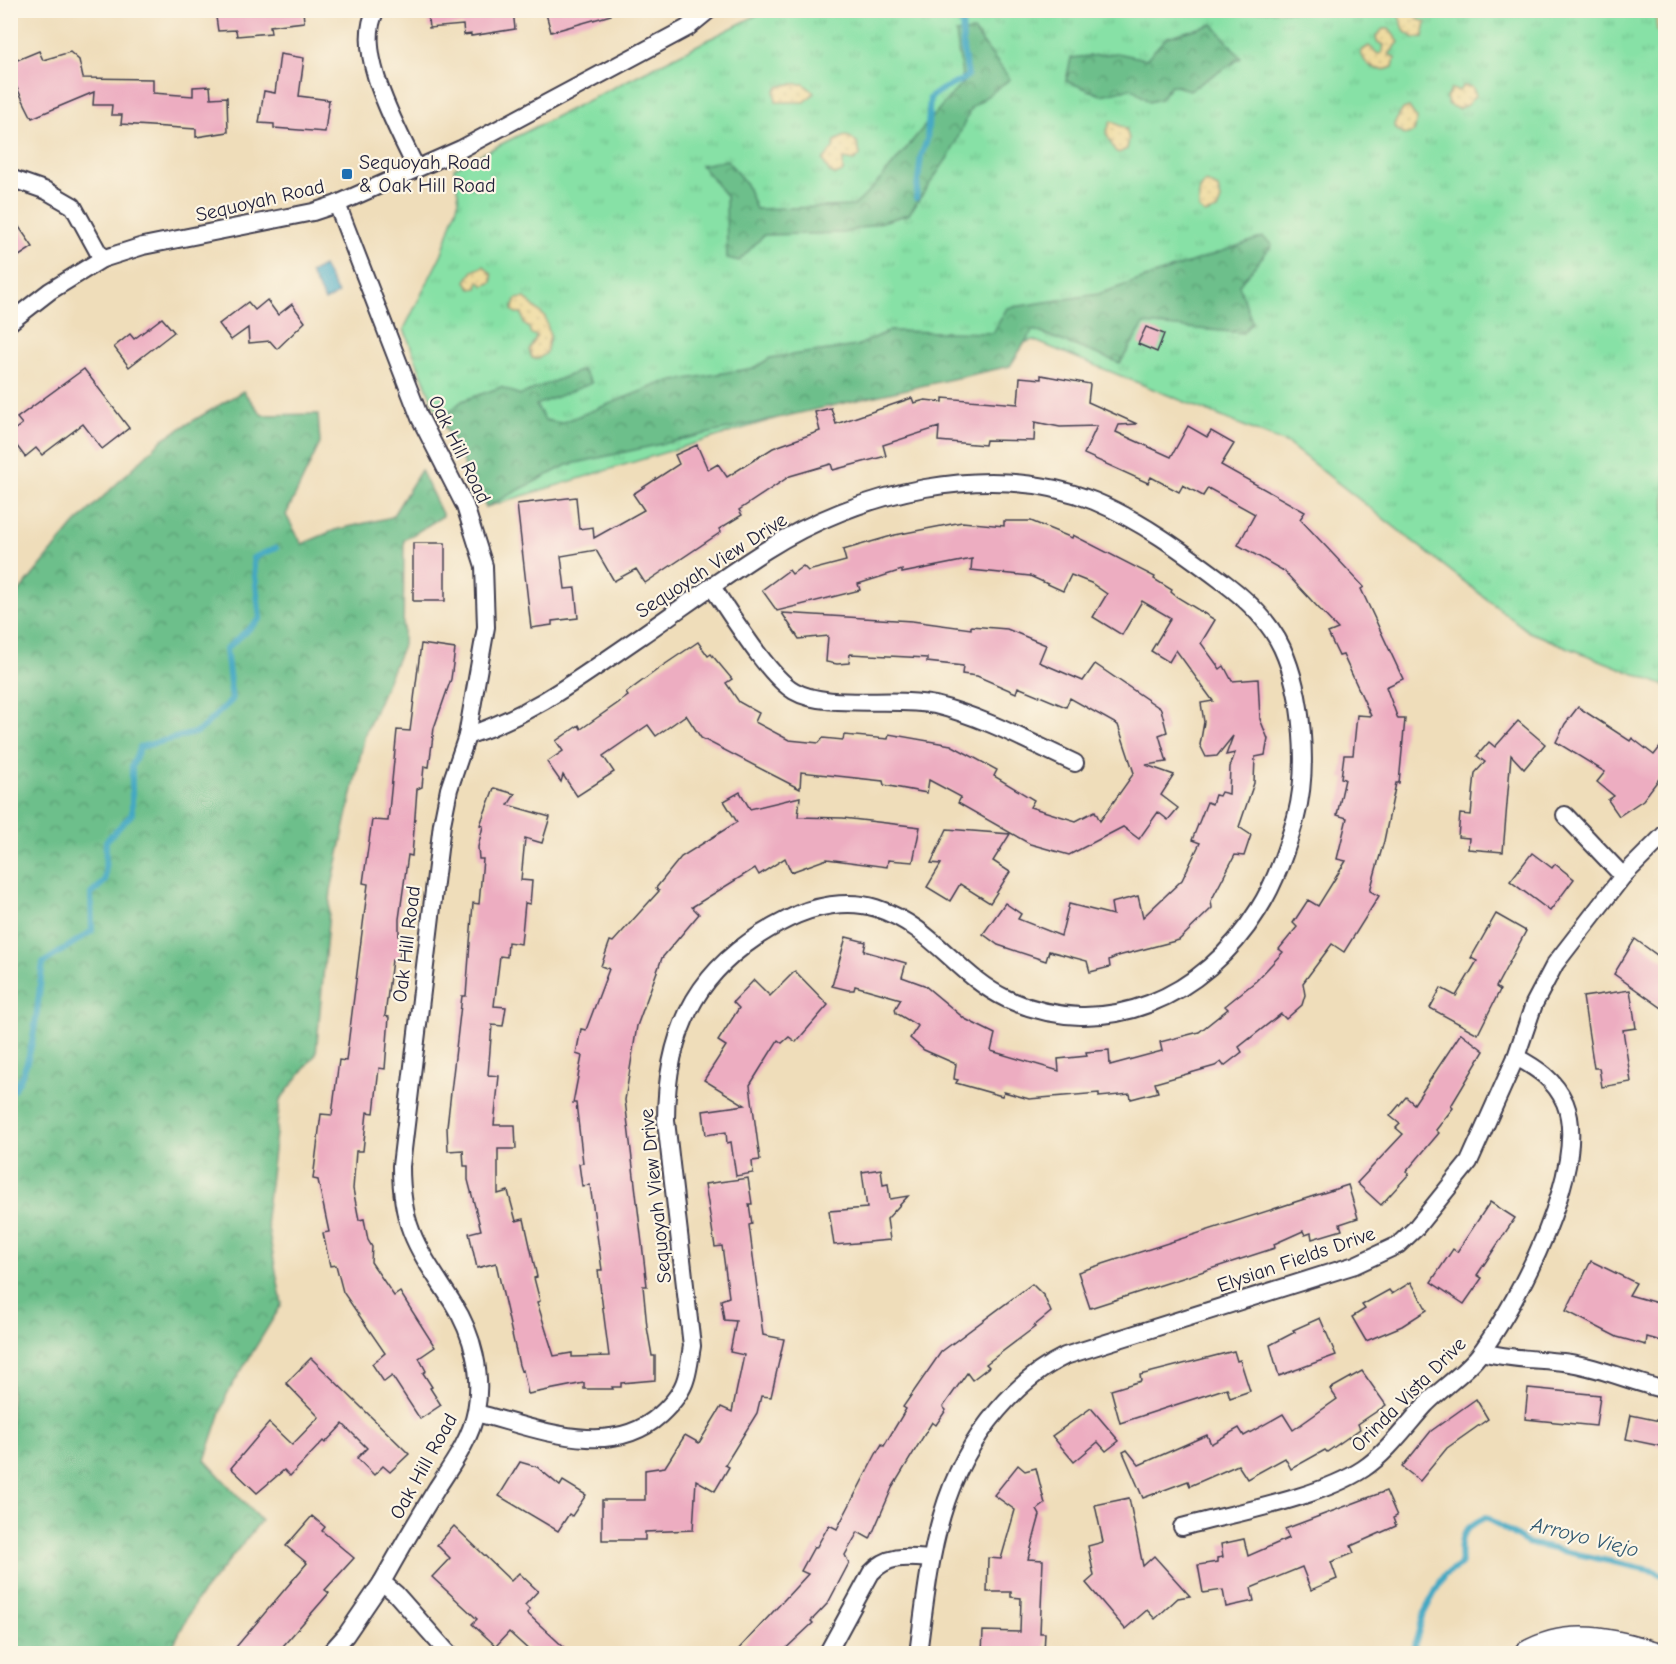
<svg xmlns="http://www.w3.org/2000/svg" width="1676" height="1664" font-family="'Comic Neue',sans-serif">
	<defs>
		<pattern id="grass-tufts" width="24" height="20" patternUnits="userSpaceOnUse" patternTransform="scale(1.5)"><rect width="24" height="20" fill="#87e1a6"/><path d="M3 7l-1-3M5 7V3M7 7l1-3M15 17l-1-3M17 17v-4M19 17l1-3" fill="none" stroke="#74c190"/></pattern>
		<pattern id="forest-crowns" width="20" height="18" patternUnits="userSpaceOnUse" patternTransform="scale(1.5)"><rect width="20" height="18" fill="#6dbf8b"/><path d="M2 6a3 3 0 1 1 6 0M12 15a3 3 0 1 1 6 0" fill="none" stroke="#599b73"/></pattern>
		<pattern id="sand-dots" width="8" height="8" patternUnits="userSpaceOnUse" patternTransform="scale(1.5)"><rect width="8" height="8" fill="#eeda9e"/><path d="M2 2h.1M6 6h.1" fill="none" stroke="#ccbb89" stroke-width="1.8" stroke-linecap="round"/></pattern>
	</defs>
	<rect width="100%" height="100%" fill="#fcf5e5"/>
	<filter id="ink" filterUnits="userSpaceOnUse"><feTurbulence type="fractalNoise" baseFrequency=".0167" numOctaves="2"/><feDisplacementMap in="SourceGraphic" scale="12" xChannelSelector="R" yChannelSelector="G"/><feConvolveMatrix kernelMatrix="1 2 1 2 8 2 1 2 1" color-interpolation-filters="sRGB"/></filter>
	<filter id="wash" filterUnits="userSpaceOnUse"><feTurbulence type="fractalNoise" baseFrequency=".008" numOctaves="4" result="noise"/><feDisplacementMap in="SourceGraphic" scale="24" xChannelSelector="R" yChannelSelector="G"/><feGaussianBlur stdDeviation="1.35" result="paint"/><feColorMatrix in="noise" values="0 0 0 0 0 0 0 0 0 0 0 0 0 0 0 0 0 1.4 0 .05"/><feComposite in="paint" operator="in"/></filter>
	<g filter="url(#wash)">
		<rect width="100%" height="100%" fill="#efddba"/>
		<path fill="url(#grass-tufts)" stroke="#548270" stroke-width="1.5" d="M765,11H1665V686L1529,632L1288,444L1033,340L486,507L433,403L404,329L442,253L459,200L454,168Z"/>
		<g fill="url(#forest-crowns)" stroke="#487063" stroke-width="1.5">
			<path d="M1213,24L1241,58L1190,90L1171,85L1160,99L1149,102L1132,88L1101,95L1066,81L1071,58L1117,53L1146,59L1167,37Z"/>
			<path d="M974,31L1010,79L971,108L951,153L909,214L844,233L764,235L739,261L727,258L726,196L701,165L727,160L746,184L756,209L854,206C895,169 923,122 963,83L956,33Z"/>
			<path d="M1263,237L1272,245L1239,285L1252,322L1243,333L1144,324L1120,363L1033,330L1010,366L567,465L486,507L441,419L462,401L501,387L520,395L582,370L592,383L536,405L545,420L561,423L662,383L754,368L770,358L857,346L889,331L993,333L1007,308L1099,294Z"/>
			<path d="M243,391L262,415L318,414L320,443L286,515L302,544L335,530L392,517L421,470L443,516L404,540L403,645L365,734L331,890L316,1054L280,1100L266,1217L282,1304L227,1394L205,1460L261,1521L196,1601L169,1653H11V602L73,526L164,438Z"/>
		</g>
		<g fill="url(#sand-dots)" stroke="#887e6c" stroke-width="1.5">
			<path d="M1397,11H1420L1417,19L1426,22L1423,37L1415,38L1405,32Z"/>
			<path d="M1652,11H1665V38L1657,31L1656,20Z"/>
			<path d="M1383,29H1389L1399,42L1389,54L1395,58L1393,67C1379,74 1363,66 1361,51L1369,46L1378,54L1382,53L1384,45L1377,42L1376,36Z"/>
			<path d="M790,84H804L814,93L805,102H776L775,91L778,87Z"/>
			<path d="M1463,86L1472,87L1476,95L1467,105L1458,109L1449,105L1446,98L1451,89L1459,91Z"/>
			<path d="M1409,107L1417,119L1414,132L1404,135L1396,129L1394,124L1403,109Z"/>
			<path d="M1111,121L1126,129L1129,139L1127,149L1119,153L1115,151L1106,133Z"/>
			<path d="M845,136C856,138 859,146 860,156L854,161L843,159V172L835,175L829,172L823,160L833,148L835,141Z"/>
			<path d="M1206,182L1218,188L1221,200L1217,210L1205,214L1199,209C1199,198 1197,189 1206,182Z"/>
			<path d="M484,266L492,275V282L484,286L479,281L477,288L471,289L466,281L473,271Z"/>
			<path d="M525,298L545,317L550,336L546,353L538,359L532,358L529,350L537,336L531,334L529,328L524,324L522,313H516L512,310L516,299Z"/>
		</g>
		<path fill="#43a8c3" stroke="#32657f" stroke-width="1.5" d="M323,266L338,294L325,301L310,273Z"/>
		<g fill="none" stroke-linecap="round" stroke-linejoin="round">
			<g stroke="#43a8c3" stroke-width="6">
				<path d="M916,198L921,156L927,140L930,98C942,86 961,84 968,75L963,49L962,10"/>
				<path d="M10,1094C36,1066 37,1000 43,963L92,931L91,894L105,881L106,841L132,814V766L140,747L198,732L232,700L226,649L260,619L253,558L276,548"/>
				<path d="M1412,1654L1424,1613L1444,1575L1461,1565C1459,1538 1460,1529 1486,1517L1527,1543L1654,1571L1666,1577"/>
			</g>
		</g>
		<g id="blocks">
			<g fill="#edadc1">
				<path d="M215,10H303L304,22L270,26L271,33L237,36L236,30L218,31Z"/>
				<path d="M427,10H513L515,29L471,36V34L464,35L463,25L429,28Z"/>
				<path d="M545,10H610L611,15L551,32Z"/>
				<path d="M39,51L43,60L70,52L79,60L83,78L153,79V93L193,96V87L210,86L211,98L227,97L228,132L196,137V129L121,124L122,115H111L112,105H93L94,92L32,118L10,74V63Z"/>
				<path d="M280,54L304,58L299,96L329,100L325,132L274,128V124L259,123L264,91L275,93Z"/>
				<path d="M10,214L33,247L10,262Z"/>
				<path d="M267,300L278,315L292,304L305,322L277,349L270,341L249,343L248,328L231,340L219,324L248,302L255,310Z"/>
				<path d="M162,318L174,332L129,367L114,347L130,334L134,339Z"/>
				<path d="M1146,327L1164,334L1157,352L1138,344Z"/>
				<path d="M84,369L129,428L102,449L83,424L42,455L36,448L25,457L10,437V433L22,424L17,418Z"/>
				<path d="M1041,375L1090,384L1088,402L1137,424L1119,425L1116,432L1171,457L1188,426L1207,437L1211,431L1234,444L1221,465L1305,512L1300,519L1364,587L1361,589L1403,679L1386,687L1398,719H1405L1399,783H1396L1384,841L1370,891L1379,896L1344,952L1332,944L1303,983L1305,995L1302,1005L1286,1019L1281,1014L1239,1047L1242,1052L1224,1066L1221,1062L1215,1066L1155,1083L1158,1092L1131,1099L1130,1094L1099,1097V1093L1029,1099L1004,1092L1002,1096L956,1083L958,1080L954,1079L956,1064L924,1050L910,1038L918,1026L896,1013L895,1009L901,999L855,986L854,990H848L832,986L846,937L866,942L864,951L906,963L902,977L924,985L965,1019L995,1034L991,1051L1059,1071L1058,1059L1087,1056L1086,1052L1109,1050L1110,1065L1162,1051L1160,1042L1199,1032L1228,1009L1225,1006L1256,981L1283,952L1279,949L1297,927L1293,923L1308,900L1318,906L1346,861L1337,859L1347,818L1337,815L1345,779L1341,778L1344,755H1353L1357,715L1371,716L1343,655L1339,656L1328,633L1338,629L1284,571L1238,545L1255,514L1208,488L1203,496L1183,485L1179,492L1151,477L1148,483L1084,454L1097,426L1060,427L1035,422L1034,441L986,440L985,445L938,441L939,427L883,445L886,456L833,470L831,464L790,476L739,510L742,515L719,529L721,532L645,583L636,569L614,581L596,550L561,556L565,589L575,588L578,618L552,621V625L531,628L517,504L576,497L579,529L593,527L594,538L644,510L633,494L679,464L675,455L697,445L708,470L718,464L727,477L773,448L820,431L815,412L831,408L836,424L912,398L914,403L925,400L943,402V398L1018,404L1020,377L1041,379Z"/>
				<path d="M1004,521H1031L1072,538L1073,535L1155,577L1154,579L1172,590L1171,592L1177,597L1215,620L1201,643L1220,669L1224,666L1232,681L1258,679L1260,719L1268,739L1265,755L1255,757L1254,783L1239,827L1251,835L1244,856L1235,855L1211,901L1212,908L1179,940L1118,956L1109,960L1110,967L1090,972L1087,961L1049,951L1046,961L998,945L983,934L1005,903L1021,914L1018,919L1061,936L1069,904L1113,915L1111,903L1138,896L1143,917L1182,880L1200,843L1192,840L1207,802L1212,804L1215,795L1219,796L1221,792L1229,794L1230,767L1235,753L1226,755L1233,736L1217,756L1206,757L1200,745L1204,722L1201,703L1213,701L1176,650L1169,662L1151,651L1171,618L1142,601L1122,635L1093,617L1107,594L1091,583L1071,575L1063,591L1030,576L971,570L972,559L902,573V570L858,584L860,590L777,611L762,590L789,570L792,574L803,566L808,571L846,561L843,550L895,535L962,522L1004,526Z"/>
				<rect x="413" y="543" width="32" height="58"/>
				<path d="M782,613L912,621L971,629V626L1007,629L1046,645L1039,662L1083,681L1095,664L1161,709L1167,732L1159,735L1167,762L1146,765L1174,775L1161,795L1178,808L1168,820L1158,812L1139,839L1123,827L1069,855L1030,844L958,803L961,797L929,780L927,793L884,785L883,781L801,772L800,789L701,738L686,715L656,736L648,725L603,756L614,772L577,796L563,775L561,782L547,762L563,751L556,741L579,725L581,729L628,696L626,693L661,667L698,642L708,656L711,654L732,679L726,683L739,702L759,713L755,722L789,740L819,743L823,738L843,740L844,735L888,739L889,734L951,745L997,770L994,776L1034,800L1030,807L1076,821L1095,811L1100,821L1134,773L1118,725L1070,698L1066,707L1018,687L1016,693L977,676L962,674L963,666L927,662V658L850,654L849,663L837,664L826,662L828,636L799,639Z"/>
				<path d="M421,644L455,649L451,679L434,728L429,767L424,766L422,787L417,789L412,856L408,855L399,919V936H402L399,960H392L385,1016L389,1017L385,1069L379,1068L374,1113L367,1112L363,1151H356L353,1189L359,1220L364,1219L368,1240L372,1247L371,1262L394,1296L400,1292L435,1347L419,1358L426,1371L423,1373L432,1387L430,1388L441,1405L420,1419L392,1376L384,1382L372,1364L385,1353L343,1292L336,1265L330,1266L323,1233L329,1232L318,1180L313,1179L321,1114L332,1115L339,1060L346,1061L368,884L363,883L372,820L388,821L397,730L410,731Z"/>
				<path d="M1578,707L1630,741L1632,738L1654,755L1665,741V771L1643,800L1619,816L1608,800L1614,796L1597,782L1605,772L1556,742L1565,724Z"/>
				<path d="M1518,721L1545,744L1524,769L1511,755L1503,852L1468,849L1469,838L1458,837L1460,814L1471,815L1475,773L1485,762L1477,756L1489,742L1495,747Z"/>
				<path d="M494,788L515,794L508,805L550,817L542,843L525,838L521,880L532,881L530,904L525,903L521,944L508,942L507,957L500,956L494,1006L506,1007L503,1026L492,1025L488,1075L499,1076L494,1125H515L516,1149H498V1194L508,1191L516,1221L524,1219L537,1277L534,1278L540,1301L537,1302L554,1356L572,1353V1357L609,1356L598,1270H602L590,1185L582,1186L579,1164L583,1163L576,1103H573L582,1056L576,1054L581,1029L586,1030L609,969L601,966L610,941L613,942L659,891L656,888L681,857L737,822L724,801L740,792L750,809L800,797L798,817L843,818L920,827L913,862L888,860L887,867L827,859L791,872L785,858L759,875L755,868L692,907L699,914L662,958L637,1026L625,1100L647,1286H643L647,1327L652,1356H655V1380L621,1383V1387H612L613,1389H584V1383L528,1394L523,1370L521,1371L519,1365L496,1263L477,1268L469,1233L481,1230L468,1180V1166H464L463,1150L448,1151L447,1127L462,996H466L473,903L479,904L483,859H479L478,847L483,826L480,825Z"/>
				<path d="M947,829L1010,834L993,861L1010,872L990,903L960,884L950,901L927,887L941,864L931,863Z"/>
				<path d="M1532,853L1552,868L1555,864L1574,879L1550,911L1510,881Z"/>
				<path d="M1496,914L1526,931L1496,987L1500,990L1478,1034L1430,1008L1441,988L1456,996L1477,961L1471,958Z"/>
				<path d="M1635,939L1665,961V1010L1614,974Z"/>
				<path d="M795,971L828,1005L796,1042L789,1037L782,1043L778,1040L750,1085L760,1160L752,1161L753,1173L736,1176L731,1142L727,1143L726,1132L706,1135L703,1111L745,1105L704,1080L726,1046L718,1041L739,1008L733,1002L754,980L770,996Z"/>
				<path d="M1630,990L1636,1028L1623,1030L1631,1082L1602,1087L1599,1068H1594L1583,997Z"/>
				<path d="M1461,1033L1484,1051L1451,1106L1453,1108L1436,1130L1439,1133L1406,1172L1409,1174L1381,1205L1357,1183L1403,1134L1396,1128L1400,1124L1390,1116L1406,1097L1414,1104Z"/>
				<path d="M881,1169L883,1185L888,1184L890,1199L908,1196L887,1219L890,1240L834,1245L829,1211L867,1208L862,1172Z"/>
				<path d="M748,1178L752,1204H749L752,1224L749,1225L763,1335L784,1339L771,1397L761,1396L757,1413L725,1465L729,1467L715,1491L696,1480L693,1530L645,1532V1540H602V1500H645V1470L665,1467L685,1435L699,1443L721,1407L732,1412L744,1355L730,1352L736,1321L724,1320L721,1300L729,1297L722,1246L715,1247L705,1184Z"/>
				<path d="M1348,1185L1358,1218L1340,1224L1342,1230L1312,1239L1311,1233L1305,1235L1303,1231L1274,1244L1275,1248L1090,1308L1078,1272Z"/>
				<path d="M1490,1202L1515,1218L1477,1275L1482,1278L1464,1304L1431,1282L1453,1249L1457,1252Z"/>
				<path d="M1591,1261L1636,1283L1629,1295L1665,1305V1342L1647,1337L1646,1345L1617,1337L1566,1311Z"/>
				<path d="M1411,1282L1427,1310L1402,1326L1366,1341L1352,1317L1365,1309L1362,1305L1389,1290L1392,1294Z"/>
				<path d="M1032,1284L1044,1296L1051,1312L1034,1326L1035,1327L986,1364L989,1367L972,1380L967,1373L943,1407L946,1410L936,1425L932,1422L892,1488L870,1539L858,1532L845,1555L849,1563L828,1603L811,1621L813,1623L781,1653H735L808,1574L801,1571L814,1547L816,1548L829,1525L837,1529L876,1454L882,1444L884,1446L906,1409L903,1407L941,1352Z"/>
				<path d="M1320,1318L1336,1355L1279,1376L1270,1345L1295,1332L1293,1330Z"/>
				<path d="M1234,1351L1237,1361L1240,1360L1250,1391L1230,1398L1227,1388L1120,1423L1111,1390L1141,1381L1140,1375Z"/>
				<path d="M311,1358L409,1454L390,1472L383,1466L374,1475L357,1458L367,1448L343,1424L325,1443L323,1441L290,1476L284,1470L257,1493L231,1468L269,1423L292,1445L319,1417L286,1383Z"/>
				<path d="M1362,1371L1386,1405L1358,1424L1360,1429L1327,1452L1325,1450L1291,1469L1285,1458L1247,1479L1238,1465L1190,1486L1188,1481L1143,1498L1123,1452L1127,1450L1139,1465L1207,1435L1211,1444L1239,1428L1244,1436L1283,1414L1293,1430L1337,1399L1330,1389Z"/>
				<path d="M1528,1388L1600,1395L1596,1426L1525,1419Z"/>
				<path d="M1476,1399L1488,1419L1447,1448L1420,1481L1402,1467L1431,1431Z"/>
				<path d="M1091,1408L1119,1441L1106,1451L1098,1442L1074,1462L1052,1436Z"/>
				<path d="M1631,1415L1665,1422V1447L1626,1439Z"/>
				<path d="M520,1462L537,1467L560,1486L563,1481L586,1495L572,1516L569,1514L558,1531L499,1496Z"/>
				<path d="M1018,1465L1025,1471L1036,1468L1045,1504L1037,1510L1040,1515L1028,1559L1043,1560L1040,1633H1045L1044,1653H982L983,1631L1020,1632L1021,1598L1011,1597V1592H987L988,1558L1001,1559L1015,1510L994,1495Z"/>
				<path d="M1386,1491L1397,1516L1393,1518L1396,1526L1351,1546L1354,1553L1331,1562L1337,1579L1311,1590L1302,1567L1251,1588L1254,1601L1226,1607L1223,1590L1203,1593L1198,1565L1217,1562V1558L1223,1557L1221,1544L1244,1539L1248,1556L1289,1538L1285,1529Z"/>
				<path d="M1129,1498L1143,1566L1154,1556L1190,1596L1178,1598L1155,1619L1147,1610L1125,1629L1086,1583L1094,1576L1088,1546L1103,1542L1095,1505Z"/>
				<path d="M312,1516L325,1527L322,1531L354,1558L325,1590L329,1593L277,1653H231L307,1563L286,1546Z"/>
				<path d="M454,1526L511,1581L519,1573L538,1591L525,1605L530,1610L527,1613L570,1653H532L509,1632L496,1646L472,1624L477,1619L432,1577L450,1558L437,1545Z"/>
			</g>
		</g>
	</g>
	<g filter="url(#ink)">
		<use href="#blocks" fill-opacity="0" stroke="#413e4e" stroke-width="1.5"/>
		<g fill="none" stroke-linecap="round" stroke-linejoin="round">
			<g stroke="#413e4e" stroke-width="20">
				<g id="street">
					<path d="M376,10C353,52 398,129 416,168"/>
					<path d="M10,178L47,191L73,206L102,259"/>
					<path d="M337,204L420,418L465,506L484,566L486,627L467,736L449,789L442,824L401,1166C401,1231 420,1251 453,1303C473,1334 483,1375 476,1411C471,1439 452,1465 437,1488C418,1519 400,1550 382,1582L396,1594L449,1654"/>
					<path d="M10,322L50,291L102,259L143,246L313,212L337,204L461,149L687,28L709,10"/>
					<path d="M712,587C731,614 768,676 794,691C826,710 896,696 935,705C984,717 1029,742 1075,763"/>
					<path d="M467,736C536,713 582,676 641,636C683,607 723,577 766,550C857,492 990,459 1094,501C1140,520 1182,551 1222,581C1245,598 1270,622 1282,648C1303,694 1309,768 1296,817C1287,848 1276,882 1258,910C1204,997 1106,1043 1007,999C956,975 934,927 876,908C848,899 813,906 788,919C701,962 666,1025 666,1121L692,1346C690,1357 689,1368 686,1378C682,1393 671,1405 660,1415C609,1461 534,1427 476,1413"/>
					<path d="M1565,815L1623,876"/>
					<path d="M1481,1352C1510,1359 1535,1359 1563,1362C1598,1366 1631,1382 1666,1390"/>
					<path d="M1182,1527C1234,1513 1319,1498 1363,1469C1387,1453 1407,1425 1426,1404C1444,1386 1468,1371 1482,1351C1519,1300 1590,1165 1565,1103C1555,1080 1537,1068 1516,1057"/>
					<path d="M329,1654L346,1635L382,1582"/>
					<path d="M827,1654L871,1573C888,1554 908,1557 931,1559"/>
					<path d="M918,1654C930,1563 936,1482 998,1410C1017,1388 1038,1369 1065,1356L1355,1265L1398,1245L1415,1229L1469,1162L1516,1057L1534,1004L1555,964L1623,876L1666,833"/>
				</g>
			</g>
			<g stroke="#413e4e" stroke-width="27">
				<path id="secondary" d="M1526,1654C1569,1629 1611,1641 1656,1654"/>
			</g>
			<use href="#street" stroke="#fff" stroke-width="16"/>
			<use href="#secondary" stroke="#fff" stroke-width="24"/>
		</g>
	</g>
	<rect fill="#1f6fb2" stroke="#fcf5e5" stroke-width="2" x="341" y="168" width="12" height="12" rx="3"/>
	<g text-anchor="middle" stroke-width="4.5" stroke-linejoin="round" paint-order="stroke">
		<g font-size="20" fill="#22223b" stroke="#fcf5e5" text-anchor="start">
			<text x="359" y="169">Sequoyah Road<tspan x="359" dy="23">&amp; Oak Hill Road</tspan></text>
		</g>
		<g font-size="20" fill="#22223b" stroke="#fcf5e5">
			<text transform="translate(260 200) rotate(-13)" y="7">Sequoyah Road</text>
			<text transform="translate(460 449) rotate(64)" y="7">Oak Hill Road</text>
			<text transform="translate(711 565) rotate(-33)" y="7">Sequoyah View Drive</text>
			<text transform="translate(406 944) rotate(-83)" y="7">Oak Hill Road</text>
			<text transform="translate(655 1196) rotate(-96)" y="7">Sequoyah View Drive</text>
			<text transform="translate(1296 1259) rotate(-19)" y="7">Elysian Fields Drive</text>
			<text transform="translate(1408 1394) rotate(-45)" y="7">Orinda Vista Drive</text>
			<text transform="translate(423 1466) rotate(-61)" y="7">Oak Hill Road</text>
		</g>
		<g font-size="21" font-style="italic" fill="#2f5871" stroke="#fcf5e5">
			<text transform="translate(1585 1537) rotate(14)" y="7">Arroyo Viejo</text>
		</g>
	</g>
	<rect width="1676" height="1664" fill="none" stroke="#fcf5e5" stroke-width="36"/>
</svg>
